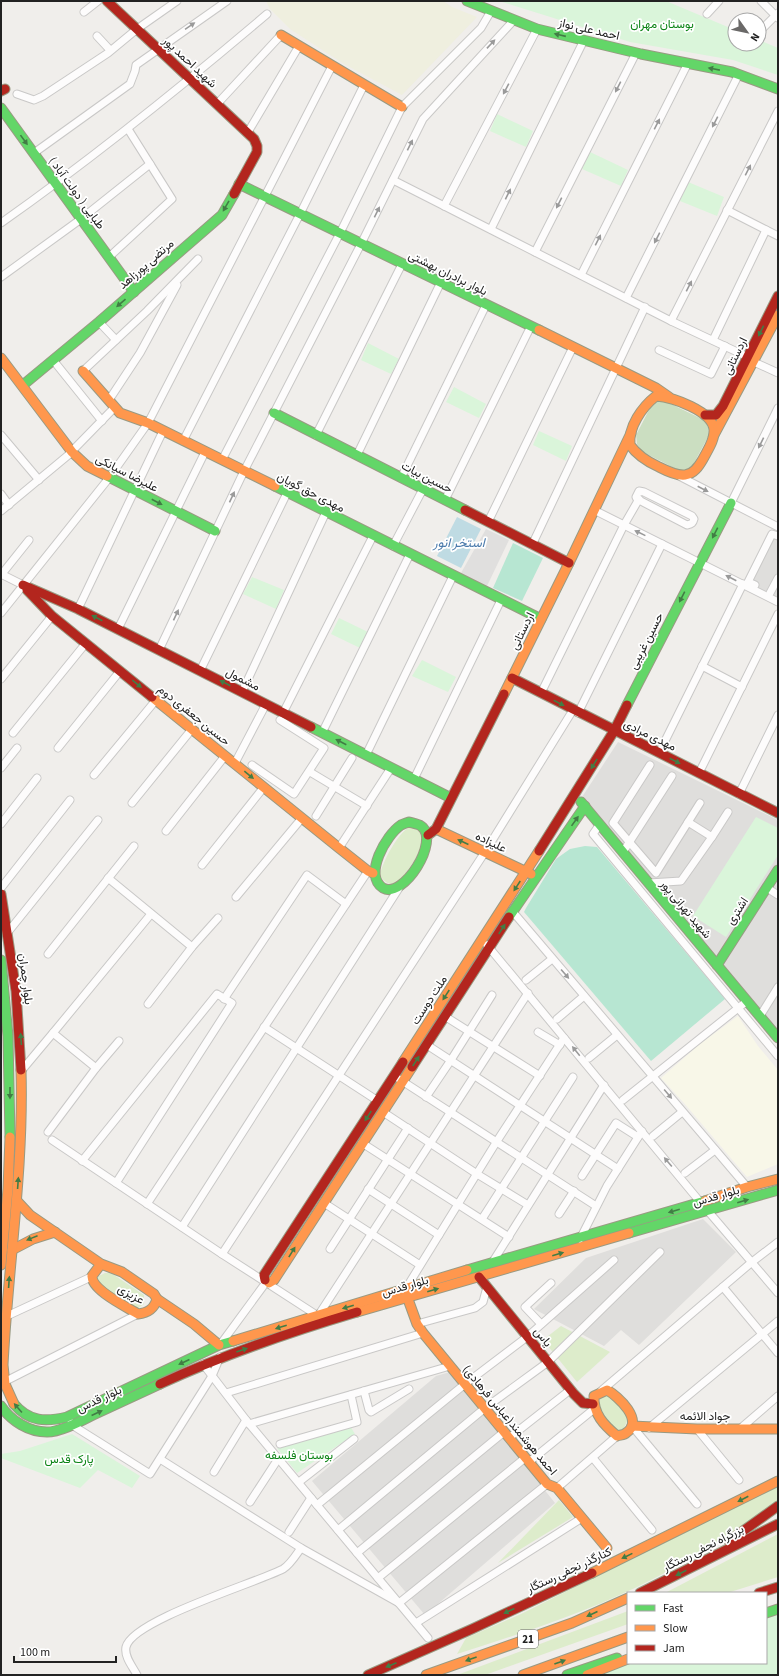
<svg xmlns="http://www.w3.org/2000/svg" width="779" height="1676" font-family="'Source Sans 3',Vazirmatn,sans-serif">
	<rect width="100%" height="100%" fill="#f0eeeb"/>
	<g fill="#dfdedc">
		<path d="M772,532L778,535V598L746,582Z"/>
		<path d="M618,742L778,820V1031L582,797Z"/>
		<path d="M703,1219L736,1252L639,1345L621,1330L604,1346L534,1309L586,1258Z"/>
		<path d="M450,1372L555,1503L425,1615L312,1481L436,1376Z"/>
	</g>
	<path fill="#f8f7e8" d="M738,1016L758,1046L778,1070V1164L747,1177L684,1103L661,1078L700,1044Z"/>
	<path fill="#efefdf" d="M266,1H443L452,7L477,17L402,95L344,64L290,29L270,9Z"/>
	<g fill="#ddeccb">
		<path d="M410,827L420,831C427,848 409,868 400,881C391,886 385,884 380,875C382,863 398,832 410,827Z"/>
		<path d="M105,1273H109L114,1275L144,1295V1304L137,1309L101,1286L97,1279L99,1276Z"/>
		<path d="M561,1326L610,1352L577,1382L543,1340Z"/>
		<path d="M605,1394L611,1395L627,1416L628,1419L624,1428L618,1431C608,1421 596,1412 600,1397Z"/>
		<path d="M778,1486V1503C737,1530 697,1557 653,1579C591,1611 523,1633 457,1654L466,1638L521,1614Z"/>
		<path d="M559,1500L573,1517L498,1563Z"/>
		<path d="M778,1534V1577L727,1593H665Z"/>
		<path d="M628,1611V1624L485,1675H457Z"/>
	</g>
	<path fill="#cbdec1" d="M657,402H667L704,420L708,427L709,435L693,465L686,470H678L641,451L637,444L636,435L650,408Z"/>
	<g fill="#daf5da">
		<path d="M499,1H666L735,30V44H759V40L778,48V75L733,60L630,42Z"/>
		<path d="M497,114L533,131L526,147L490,131Z"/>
		<path d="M590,152L628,170L621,186L582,169Z"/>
		<path d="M688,182L724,197L717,216L680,201Z"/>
		<path d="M368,343L399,359L391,374L361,360Z"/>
		<path d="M454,387L486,404L479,418L446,402Z"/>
		<path d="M539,431L572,446L566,461L533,445Z"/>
		<path d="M252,577L284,590L276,609L243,594Z"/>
		<path d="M339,618L368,632L360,648L331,634Z"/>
		<path d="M422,660L456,677L448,692L412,676Z"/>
		<path d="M756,817L778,828V855L726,937L693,916Z"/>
		<path d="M350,1426L355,1434L297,1473L277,1448Z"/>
		<path d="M72,1434L140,1476L132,1488L98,1470L80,1488L1,1458V1454L20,1451Z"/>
		<path d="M778,1612V1675H597L631,1663H766V1616Z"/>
	</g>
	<g fill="#b7e6d2">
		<path d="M513,543L543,558L522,601L493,588Z"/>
		<path d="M585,846L597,847L725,999L651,1061L524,912L526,908L556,859L570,849Z"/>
	</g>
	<path fill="#e0dfde" d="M486,529L509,540L487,586L461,573Z"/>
	<path fill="#bfdbe3" d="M457,517L481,529L461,568L437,556Z"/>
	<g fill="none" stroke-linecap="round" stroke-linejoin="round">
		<g stroke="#c9c8c7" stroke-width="9">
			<g id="street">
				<path d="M761,1L778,18"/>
				<path d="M84,12L98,1"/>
				<path d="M707,14L719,1"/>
				<path d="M759,32L778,13"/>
				<path d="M97,36L110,50"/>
				<path d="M17,94L34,100L43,96L108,53L137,29L177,1"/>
				<path d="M218,103L281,35"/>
				<path d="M248,132L299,46"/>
				<path d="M34,153L130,84L135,71L136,65L227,1"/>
				<path d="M393,180L671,321L748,357"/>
				<path d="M444,206L537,29"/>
				<path d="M727,210L778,236"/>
				<path d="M1,223C93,158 181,87 267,14"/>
				<path d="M491,229L584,40"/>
				<path d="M535,252L636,53"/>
				<path d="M109,257L172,199L128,129"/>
				<path d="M581,275L688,63"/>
				<path d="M1,277L81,219L150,164"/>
				<path d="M626,298L739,74"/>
				<path d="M671,321L778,111"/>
				<path d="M99,322L116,340"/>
				<path d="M713,340L766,230"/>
				<path d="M659,350L711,374L725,346"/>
				<path d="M53,360L102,421"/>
				<path d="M754,362L778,373"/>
				<path d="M83,371L147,311L198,259"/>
				<path d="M109,400L140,353L177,285"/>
				<path d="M1,435L39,480"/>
				<path d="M316,435L402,264"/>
				<path d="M183,441L300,214L364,85"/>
				<path d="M75,448L115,407"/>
				<path d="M357,455L441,282"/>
				<path d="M222,460L340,233L402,107L481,28L491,11"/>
				<path d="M679,476L778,527"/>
				<path d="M401,478L486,305"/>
				<path d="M639,491L644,492L692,516L694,519C693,523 692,524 687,525L637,499L636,497Z"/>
				<path d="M1,494L9,505"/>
				<path d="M445,500L531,326"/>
				<path d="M731,503L778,408"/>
				<path d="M594,510L778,602"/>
				<path d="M1,511L72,452"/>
				<path d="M488,522L573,347"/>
				<path d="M532,545L645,307"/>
				<path d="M393,546L423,489"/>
				<path d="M1,574L23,585"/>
				<path d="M1,575L29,540"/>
				<path d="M755,585L748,582L772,534L778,536"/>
				<path d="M770,593L778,578"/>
				<path d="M78,609L163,431"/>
				<path d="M1,613L109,478L148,423L332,66"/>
				<path d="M118,629L205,452"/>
				<path d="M159,650L244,471L361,244L423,119L514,20"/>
				<path d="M702,666L742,687"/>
				<path d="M200,671L287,493"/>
				<path d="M1,679L52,616"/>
				<path d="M242,692L326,512"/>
				<path d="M541,693L624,525L639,499"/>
				<path d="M283,713L373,536"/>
				<path d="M578,713L662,544"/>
				<path d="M13,733L86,643"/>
				<path d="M322,733L410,554"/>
				<path d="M58,748L120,671"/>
				<path d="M659,753L743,584"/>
				<path d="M366,755L453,576"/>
				<path d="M235,763L266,704"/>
				<path d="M252,765L294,794L324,748L280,720"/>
				<path d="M650,765L613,823L656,873L700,803"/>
				<path d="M1,768L17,748"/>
				<path d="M310,772L367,806"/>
				<path d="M699,773L778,614"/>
				<path d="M94,775L156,700"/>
				<path d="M414,779L501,600"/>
				<path d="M739,794L778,715"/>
				<path d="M132,803L192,729"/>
				<path d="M316,816L352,758"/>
				<path d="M688,822L712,837L728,812"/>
				<path d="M1,824L37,778"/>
				<path d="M600,824L593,834L778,1056"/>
				<path d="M166,831L225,756"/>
				<path d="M339,848L391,768"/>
				<path d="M623,852L672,776"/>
				<path d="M202,865L264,787"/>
				<path d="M108,878L192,947"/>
				<path d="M649,883L681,881L712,837"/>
				<path d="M1,888L70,800"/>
				<path d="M767,888L778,895"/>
				<path d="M236,897L302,818"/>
				<path d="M513,912L747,1187"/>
				<path d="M8,932L98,820"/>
				<path d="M487,945L701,1203"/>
				<path d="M48,954L134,846"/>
				<path d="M526,980L552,959"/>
				<path d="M224,999L307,875L346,904"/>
				<path d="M148,1004L192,947L218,918"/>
				<path d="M760,1016L778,987"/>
				<path d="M446,1017L540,1076"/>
				<path d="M557,1019L584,996"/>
				<path d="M264,1027L378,1101"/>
				<path d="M538,1032L560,1045"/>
				<path d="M53,1033L96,1068"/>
				<path d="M427,1045L618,1169"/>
				<path d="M589,1058L617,1035"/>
				<path d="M22,1070L53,1033L151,914"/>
				<path d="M399,1079L596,1206"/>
				<path d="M426,1097L451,1060L492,995"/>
				<path d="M623,1100L747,1001"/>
				<path d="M383,1112L477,1174L528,1205"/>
				<path d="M48,1132L96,1068L119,1041"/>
				<path d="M653,1136L682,1112"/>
				<path d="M52,1140L222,1254L318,1316L528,993"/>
				<path d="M362,1143L509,1237"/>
				<path d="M82,1161L217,994L232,1003L116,1183"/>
				<path d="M685,1173L715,1150"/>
				<path d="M582,1176L616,1123L638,1137"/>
				<path d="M368,1189L439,1235"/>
				<path d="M324,1203L420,1265"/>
				<path d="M147,1204L368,871"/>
				<path d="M708,1211L778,1293"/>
				<path d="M559,1214L574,1191"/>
				<path d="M482,1219L573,1077"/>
				<path d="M182,1227L399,888"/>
				<path d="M580,1239L607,1186L642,1131"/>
				<path d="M330,1249L408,1128"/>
				<path d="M222,1254L485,852L573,710"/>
				<path d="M492,1263L604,1085"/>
				<path d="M723,1287L778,1353"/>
				<path d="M405,1290L497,1141L564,1038"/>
				<path d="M7,1316L91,1277"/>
				<path d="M417,1324L475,1308L483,1302L487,1287"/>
				<path d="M541,1324L525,1307L551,1283"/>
				<path d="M220,1345L267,1281"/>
				<path d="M203,1364L246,1420L428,1638"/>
				<path d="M4,1382L138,1314"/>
				<path d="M364,1391L369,1410L371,1412L409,1389"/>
				<path d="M601,1391L752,1262L778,1242"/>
				<path d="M226,1393L423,1333"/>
				<path d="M71,1423L72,1425L150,1474L212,1376L220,1357"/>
				<path d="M249,1424L450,1366"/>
				<path d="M632,1426L697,1504"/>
				<path d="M649,1428L778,1321"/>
				<path d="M741,1428L778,1396"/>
				<path d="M697,1429L739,1480"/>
				<path d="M509,1438L570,1390"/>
				<path d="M280,1444L357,1422L351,1395"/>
				<path d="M593,1458L652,1530"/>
				<path d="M160,1459L301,1548L399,1603L547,1484"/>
				<path d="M529,1462L594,1409"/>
				<path d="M214,1472L246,1420"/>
				<path d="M299,1482L354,1439"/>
				<path d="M557,1488L617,1436"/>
				<path d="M250,1502L278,1459"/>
				<path d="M317,1505L465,1384L527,1337L614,1260"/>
				<path d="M338,1530L485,1408L548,1362L660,1252"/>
				<path d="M289,1532L311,1498"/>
				<path d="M357,1553L504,1432"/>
				<path d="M378,1578L525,1458"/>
				<path d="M416,1623L582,1518"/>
				<path d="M137,1675C133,1667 124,1657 126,1647C132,1620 256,1583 283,1569C290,1565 296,1555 301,1548"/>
			</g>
		</g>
		<g stroke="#999a82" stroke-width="11">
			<g id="fast">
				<path d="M467,1L537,29L641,54L732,72L778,89"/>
				<path d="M1,108L134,292"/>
				<path d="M239,184L539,330"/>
				<path d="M23,385L99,322L222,215L234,194"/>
				<path d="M274,413L465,510"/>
				<path d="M107,476L215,531"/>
				<path d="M275,486L541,619"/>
				<path d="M627,705L731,503"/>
				<path d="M311,727L451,798"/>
				<path d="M581,802L778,1038"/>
				<path d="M409,822C412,823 418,824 421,826C441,840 403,900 383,888C363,875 386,835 401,825C403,824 406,823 409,822Z"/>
				<path d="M509,917L585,806"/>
				<path d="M1,960L8,1036L10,1137"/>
				<path d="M717,965L778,870"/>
				<path d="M629,1233L778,1190"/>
				<path d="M467,1270L705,1201"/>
				<path d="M14,1404C29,1422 46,1422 67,1417L219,1345L233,1341"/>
				<path d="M1,1406C11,1421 29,1432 47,1432C61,1432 81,1421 93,1415C115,1405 138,1394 160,1384"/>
				<path d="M766,1613L778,1609"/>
				<path d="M567,1675L617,1658"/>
			</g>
		</g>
		<g stroke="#999a82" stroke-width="11">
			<g id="slow">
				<path d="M281,35L402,107"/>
				<path d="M539,330L656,388L669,397"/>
				<path d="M1,358L72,452L87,466L107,476"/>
				<path d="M83,371L120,413L148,423L275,486"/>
				<path d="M656,396C672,397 713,411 714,430C715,440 707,451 703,459C699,466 694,474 685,475C677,476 667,471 659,467C648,462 637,455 630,445C628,427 642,407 656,396Z"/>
				<path d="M714,435L778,315"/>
				<path d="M504,694L569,563L631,433"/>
				<path d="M152,697L339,848L368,871L373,873"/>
				<path d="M436,829L531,874"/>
				<path d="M403,1062L539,851"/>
				<path d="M17,1201L30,1215L101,1264L122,1272L154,1294L157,1299C154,1309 148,1313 138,1314C127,1307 91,1290 92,1276L101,1264"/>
				<path d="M705,1201L747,1187L778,1179"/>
				<path d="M12,1250L33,1239L55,1232"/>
				<path d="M1,1265L8,1189L10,1137"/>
				<path d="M269,1283L274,1280L412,1067"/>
				<path d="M405,1291L417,1324L423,1333L547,1484L557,1488L607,1548"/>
				<path d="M157,1299L194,1324L219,1345"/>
				<path d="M357,1312L629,1233"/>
				<path d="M233,1341L467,1270"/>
				<path d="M607,1390C618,1396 645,1421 626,1433C624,1435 620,1435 617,1436C604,1425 593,1414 594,1396Z"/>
				<path d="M14,1404L5,1384L3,1365C8,1266 24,1169 21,1070"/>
				<path d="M632,1426L697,1429H778"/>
				<path d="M592,1573L778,1481"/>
				<path d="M426,1675L572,1623L628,1598"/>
				<path d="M523,1675L628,1637"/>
				<path d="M587,1675L628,1659"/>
			</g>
		</g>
		<g stroke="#999a82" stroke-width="11">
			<g id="jam">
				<path d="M107,1L254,139L257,146V152L234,194"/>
				<path d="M1,91L5,89"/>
				<path d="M705,415H716L723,406L778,296"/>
				<path d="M465,510L569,563"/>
				<path d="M23,585L78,609L311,727"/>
				<path d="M27,590L52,616L152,697"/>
				<path d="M512,678L778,813"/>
				<path d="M428,835L436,829L504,694"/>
				<path d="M539,851L614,731L627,705"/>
				<path d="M1,894L16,991L21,1070"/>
				<path d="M412,1067L509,917"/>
				<path d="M479,1277L574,1394L583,1403L593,1404"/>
				<path d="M265,1280L264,1275L403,1062"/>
				<path d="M160,1384C223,1355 290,1332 357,1312"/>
				<path d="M729,1541L778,1506"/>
				<path d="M640,1593L778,1524"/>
				<path d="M759,1593L778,1587"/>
				<path d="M368,1675L472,1629L592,1573"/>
			</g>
		</g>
		<use href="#street" stroke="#fdfcfc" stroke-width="7"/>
		<use href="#fast" stroke="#63d668" stroke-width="9"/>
		<use href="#slow" stroke="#ff974d" stroke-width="9"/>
		<use href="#jam" stroke="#b3261e" stroke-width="9"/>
	</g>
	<defs><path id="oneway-solid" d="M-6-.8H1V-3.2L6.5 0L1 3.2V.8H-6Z"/></defs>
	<g fill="#9a9a9a">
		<use href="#oneway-solid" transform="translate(190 26) rotate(-34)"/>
		<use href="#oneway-solid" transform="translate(491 44) rotate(-47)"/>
		<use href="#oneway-solid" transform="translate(618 87) rotate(117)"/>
		<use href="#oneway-solid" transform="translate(506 89) rotate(118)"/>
		<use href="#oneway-solid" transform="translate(715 122) rotate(117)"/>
		<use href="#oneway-solid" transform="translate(657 124) rotate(-63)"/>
		<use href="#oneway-solid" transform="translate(410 145) rotate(-64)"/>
		<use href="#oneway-solid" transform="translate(748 170) rotate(-63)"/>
		<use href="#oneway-solid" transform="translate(508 194) rotate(-64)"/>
		<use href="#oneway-solid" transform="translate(559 203) rotate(117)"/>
		<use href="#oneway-solid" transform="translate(377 212) rotate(-64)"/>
		<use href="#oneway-solid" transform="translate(657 238) rotate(117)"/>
		<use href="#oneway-solid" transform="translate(598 240) rotate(-63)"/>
		<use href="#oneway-solid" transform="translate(689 286) rotate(-63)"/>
		<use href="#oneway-solid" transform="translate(761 443) rotate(116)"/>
		<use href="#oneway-solid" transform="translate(703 489) rotate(27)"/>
		<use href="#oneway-solid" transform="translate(232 497) rotate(-65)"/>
		<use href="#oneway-solid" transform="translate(640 533) rotate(-154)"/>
		<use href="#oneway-solid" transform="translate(731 578) rotate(-153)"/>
		<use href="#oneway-solid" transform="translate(176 615) rotate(-65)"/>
		<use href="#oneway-solid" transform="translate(565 974) rotate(49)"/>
		<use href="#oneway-solid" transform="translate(576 1051) rotate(-129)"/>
		<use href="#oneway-solid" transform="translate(668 1094) rotate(50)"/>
		<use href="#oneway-solid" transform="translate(668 1162) rotate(-130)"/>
	</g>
	<g fill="#427c45">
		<use href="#oneway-solid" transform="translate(560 35) rotate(-167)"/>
		<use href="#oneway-solid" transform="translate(714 69) rotate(-169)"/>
		<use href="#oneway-solid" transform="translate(24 140) rotate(54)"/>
		<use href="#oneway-solid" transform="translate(226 206) rotate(120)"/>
		<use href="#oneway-solid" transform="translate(121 303) rotate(139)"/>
		<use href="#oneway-solid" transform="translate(761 331) rotate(116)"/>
		<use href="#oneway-solid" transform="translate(157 502) rotate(28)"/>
		<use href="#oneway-solid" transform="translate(715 533) rotate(117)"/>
		<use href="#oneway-solid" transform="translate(682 597) rotate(117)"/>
		<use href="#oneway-solid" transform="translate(97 618) rotate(-153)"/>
		<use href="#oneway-solid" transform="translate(225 683) rotate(-153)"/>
		<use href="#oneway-solid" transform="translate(137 684) rotate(39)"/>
		<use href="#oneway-solid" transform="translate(559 703) rotate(28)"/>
		<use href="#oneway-solid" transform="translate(341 742) rotate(-153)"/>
		<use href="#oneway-solid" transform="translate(675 761) rotate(27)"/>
		<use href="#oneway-solid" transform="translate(594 764) rotate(122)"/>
		<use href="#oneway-solid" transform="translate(249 775) rotate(39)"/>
		<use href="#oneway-solid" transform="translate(575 821) rotate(-55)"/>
		<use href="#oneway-solid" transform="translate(463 842) rotate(-155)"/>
		<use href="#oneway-solid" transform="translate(517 886) rotate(123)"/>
		<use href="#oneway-solid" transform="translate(502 929) rotate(-57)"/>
		<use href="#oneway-solid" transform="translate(446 995) rotate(123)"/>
		<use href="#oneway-solid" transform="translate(21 1039) rotate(-94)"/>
		<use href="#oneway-solid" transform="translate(416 1061) rotate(-57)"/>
		<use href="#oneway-solid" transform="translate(10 1093) rotate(90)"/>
		<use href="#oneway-solid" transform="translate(368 1116) rotate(123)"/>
		<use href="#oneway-solid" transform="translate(18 1183) rotate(-86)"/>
		<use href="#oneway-solid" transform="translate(743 1201) rotate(-16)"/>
		<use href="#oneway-solid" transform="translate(674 1211) rotate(164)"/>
		<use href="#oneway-solid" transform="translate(32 1238) rotate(158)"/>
		<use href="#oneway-solid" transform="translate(292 1252) rotate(-58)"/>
		<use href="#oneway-solid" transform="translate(558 1254) rotate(-16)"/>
		<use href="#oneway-solid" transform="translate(9 1282) rotate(-86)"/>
		<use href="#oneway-solid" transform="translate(433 1290) rotate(-16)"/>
		<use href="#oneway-solid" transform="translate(348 1307) rotate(164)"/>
		<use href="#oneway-solid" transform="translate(281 1327) rotate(163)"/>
		<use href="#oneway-solid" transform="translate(242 1350) rotate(-19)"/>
		<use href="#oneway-solid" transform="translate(184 1362) rotate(155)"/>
		<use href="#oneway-solid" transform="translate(18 1408) rotate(-131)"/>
		<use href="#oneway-solid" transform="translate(97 1413) rotate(-25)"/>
		<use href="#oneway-solid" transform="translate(743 1499) rotate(153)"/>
		<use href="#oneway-solid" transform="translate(627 1556) rotate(154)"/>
		<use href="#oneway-solid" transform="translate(681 1573) rotate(153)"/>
		<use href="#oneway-solid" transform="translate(509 1611) rotate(155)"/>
		<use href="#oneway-solid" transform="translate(592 1614) rotate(156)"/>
		<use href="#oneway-solid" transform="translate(471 1659) rotate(160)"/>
		<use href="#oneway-solid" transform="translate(560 1662) rotate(-20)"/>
		<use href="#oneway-solid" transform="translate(391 1665) rotate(157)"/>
	</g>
	<g text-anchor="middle" stroke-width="3.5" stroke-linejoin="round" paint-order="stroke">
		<rect fill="#fff" stroke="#646464" stroke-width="1" x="518" y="1630" width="20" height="18" rx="3"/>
		<g font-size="11" font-weight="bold" fill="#222">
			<text x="528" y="1643">21</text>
		</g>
		<g font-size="12" fill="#0c8416" stroke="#fff">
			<text x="662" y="28">بوستان مهران</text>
			<text x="299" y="1459">بوستان فلسفه</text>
			<text x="69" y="1463">پارک قدس</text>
		</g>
		<g font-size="12" fill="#222" stroke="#fff">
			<text transform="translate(589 29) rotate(13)" y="4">احمد علی نواز</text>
			<text transform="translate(190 62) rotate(43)" y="4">شهید احمد پور</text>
			<text transform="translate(77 193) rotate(54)" y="4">طبایی ( دولت آباد )</text>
			<text transform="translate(146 264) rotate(-41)" y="4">مرتضی پورزاهد</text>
			<text transform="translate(448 273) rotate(26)" y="4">بلوار برادران بهشتی</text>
			<text transform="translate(735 356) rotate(-64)" y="4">اردستانی</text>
			<text transform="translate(127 473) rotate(27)" y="4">علیرضا سیانکی</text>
			<text transform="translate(427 477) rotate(27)" y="4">حسین بیات</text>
			<text transform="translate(311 492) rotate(27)" y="4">مهدی حق گویان</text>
			<text transform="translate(522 631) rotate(-64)" y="4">اردستانی</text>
			<text transform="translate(646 641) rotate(-63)" y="4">حسین غریبی</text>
			<text transform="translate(243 679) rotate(27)" y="4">مشمول</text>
			<text transform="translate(194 715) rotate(39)" y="4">حسین جعفری دوم</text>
			<text transform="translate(650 735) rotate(26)" y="4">مهدی مرادی</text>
			<text transform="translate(491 842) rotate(25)" y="4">علیزاده</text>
			<text transform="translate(686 909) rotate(50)" y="4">شهید تهرانی پور</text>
			<text transform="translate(737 911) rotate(-57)" y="4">اشتری</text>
			<text transform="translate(26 979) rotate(83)" y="4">بلوار چمران</text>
			<text transform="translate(429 1000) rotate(-57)" y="4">ملت دوست</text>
			<text transform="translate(716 1196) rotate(-16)" y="4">بلوار قدس</text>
			<text transform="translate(405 1286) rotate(-16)" y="4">بلوار قدس</text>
			<text transform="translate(131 1294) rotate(29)" y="4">عزیزی</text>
			<text transform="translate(543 1337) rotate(51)" y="4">یاس</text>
			<text transform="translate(99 1399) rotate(-25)" y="4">بلوار قدس</text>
			<text x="705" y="1420">جواد الائمه</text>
			<text transform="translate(510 1420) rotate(50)" y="4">احمد هوشمند(عباس فرهادی)</text>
			<text transform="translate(703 1548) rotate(-27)" y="4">بزرگراه نجفی رستگار</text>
			<text transform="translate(569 1570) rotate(-25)" y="4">کنارگذر نجفی رستگار</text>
		</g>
		<g font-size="13" font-style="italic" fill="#4a7aab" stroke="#fff">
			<text x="459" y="547">استخر انور</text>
		</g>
	</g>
	<rect width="779" height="1676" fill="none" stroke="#222222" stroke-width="4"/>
	<rect x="627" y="1592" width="140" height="72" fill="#ffffff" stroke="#a7a7a7"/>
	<rect x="635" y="1605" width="20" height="6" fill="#63d668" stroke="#a7a7a7"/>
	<text x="663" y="1612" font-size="12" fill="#222222">Fast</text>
	<rect x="635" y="1625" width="20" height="6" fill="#ff974d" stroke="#a7a7a7"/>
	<text x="663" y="1632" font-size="12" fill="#222222">Slow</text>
	<rect x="635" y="1645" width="20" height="6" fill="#b3261e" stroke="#a7a7a7"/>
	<text x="663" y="1652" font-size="12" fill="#222222">Jam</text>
	<g transform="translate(747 32) rotate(123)"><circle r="19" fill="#ffffff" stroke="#a7a7a7"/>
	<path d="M0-3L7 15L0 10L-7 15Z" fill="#6a6968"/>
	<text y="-6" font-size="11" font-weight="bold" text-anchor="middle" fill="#222222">N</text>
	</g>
	<path d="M14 1656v6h102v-6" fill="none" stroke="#222222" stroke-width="2"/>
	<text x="20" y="1656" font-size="12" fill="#222222" stroke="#ffffff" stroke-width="3" paint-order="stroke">100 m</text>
</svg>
